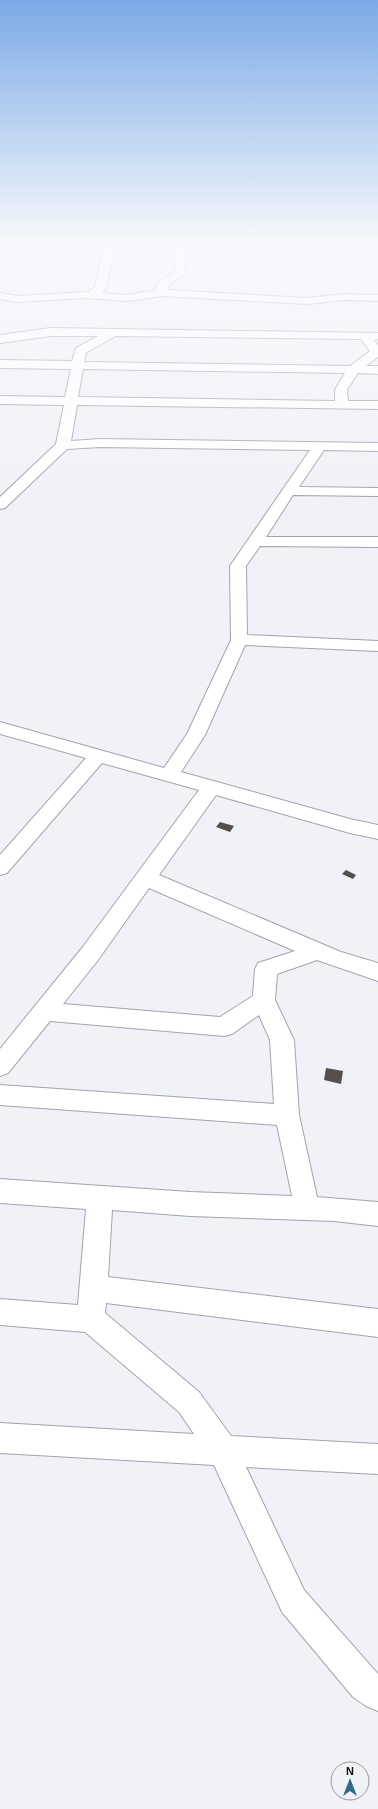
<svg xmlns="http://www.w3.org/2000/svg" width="378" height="1809" font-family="Helvetica,sans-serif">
	<rect width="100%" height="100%" fill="#f0f2f8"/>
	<g fill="#544e4c">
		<path d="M220,822L234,826L230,832L216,827Z"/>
		<path d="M346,870L356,875L353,879L342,874Z"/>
		<path d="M326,1068L343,1071L341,1084L324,1080Z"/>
	</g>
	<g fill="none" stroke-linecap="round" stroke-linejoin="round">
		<g stroke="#a2a4aa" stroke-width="2">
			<g id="minor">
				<path d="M105,244H115L106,289L102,293L127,295L156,290L158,283L174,272L176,265L174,244H184L186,265L184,274L168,286V290L307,298L344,294L378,295V301L344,300L307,304L162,296L127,301L85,298L17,302L0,299V293L17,296L88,292L95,287Z"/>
				<path d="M51,328L378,333V339L374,340L378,345V357L366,366H378V374L358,373L347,390L348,401H378V409L77,405L71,441L100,439L378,443V451L324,450L299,487L378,488V496L293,495L266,537H378V547L260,546L246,566L247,635L378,641V651L245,645L205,735L181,772L350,819L378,825V839L350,833L216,795L159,875L341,952L378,963V981L317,960L277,974L275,1000L294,1040L299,1115L317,1197L378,1202V1226L334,1221L190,1216L112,1210L108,1277L378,1309V1337L106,1303L105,1313L199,1392L231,1436L378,1444V1474L246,1467L304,1590L378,1674V1711L366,1706L353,1697L282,1612L214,1465L0,1453V1423L194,1434L179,1412L85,1332L0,1325V1299L78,1305L86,1209L0,1203V1179L190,1192L292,1196L277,1125L0,1105V1085L274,1104L270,1040L259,1015L232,1034L224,1036L50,1021L8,1073L0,1076V1049L82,948L199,790L102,763L7,873L0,875V855L86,758L0,734V722L164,768L187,734L231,640L230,566L310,450L100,447L67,449L5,508L0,509V497L56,444L64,405L0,404V396L65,397L71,369L0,368V360L72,361L76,348L98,336H51L0,343V335ZM115,336L361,339L370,351L350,366L84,362L86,353ZM83,369L345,373L335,390V401L78,397ZM149,888L295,951L258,963L255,969L253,996L220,1017L63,1004L98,960Z"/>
			</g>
		</g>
		<use href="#minor" fill="#fff" fill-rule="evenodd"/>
	</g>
	<linearGradient id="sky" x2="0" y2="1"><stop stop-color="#7baae6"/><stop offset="0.49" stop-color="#f8f9fc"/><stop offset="1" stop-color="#f8f9fc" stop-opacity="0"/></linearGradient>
	<rect width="378" height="497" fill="url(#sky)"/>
	<g transform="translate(350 1781)"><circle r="19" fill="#f0f2f8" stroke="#96979c"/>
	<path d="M0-3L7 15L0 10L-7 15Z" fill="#2f6c83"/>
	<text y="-6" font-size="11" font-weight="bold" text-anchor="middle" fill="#0f0f11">N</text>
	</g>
</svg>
